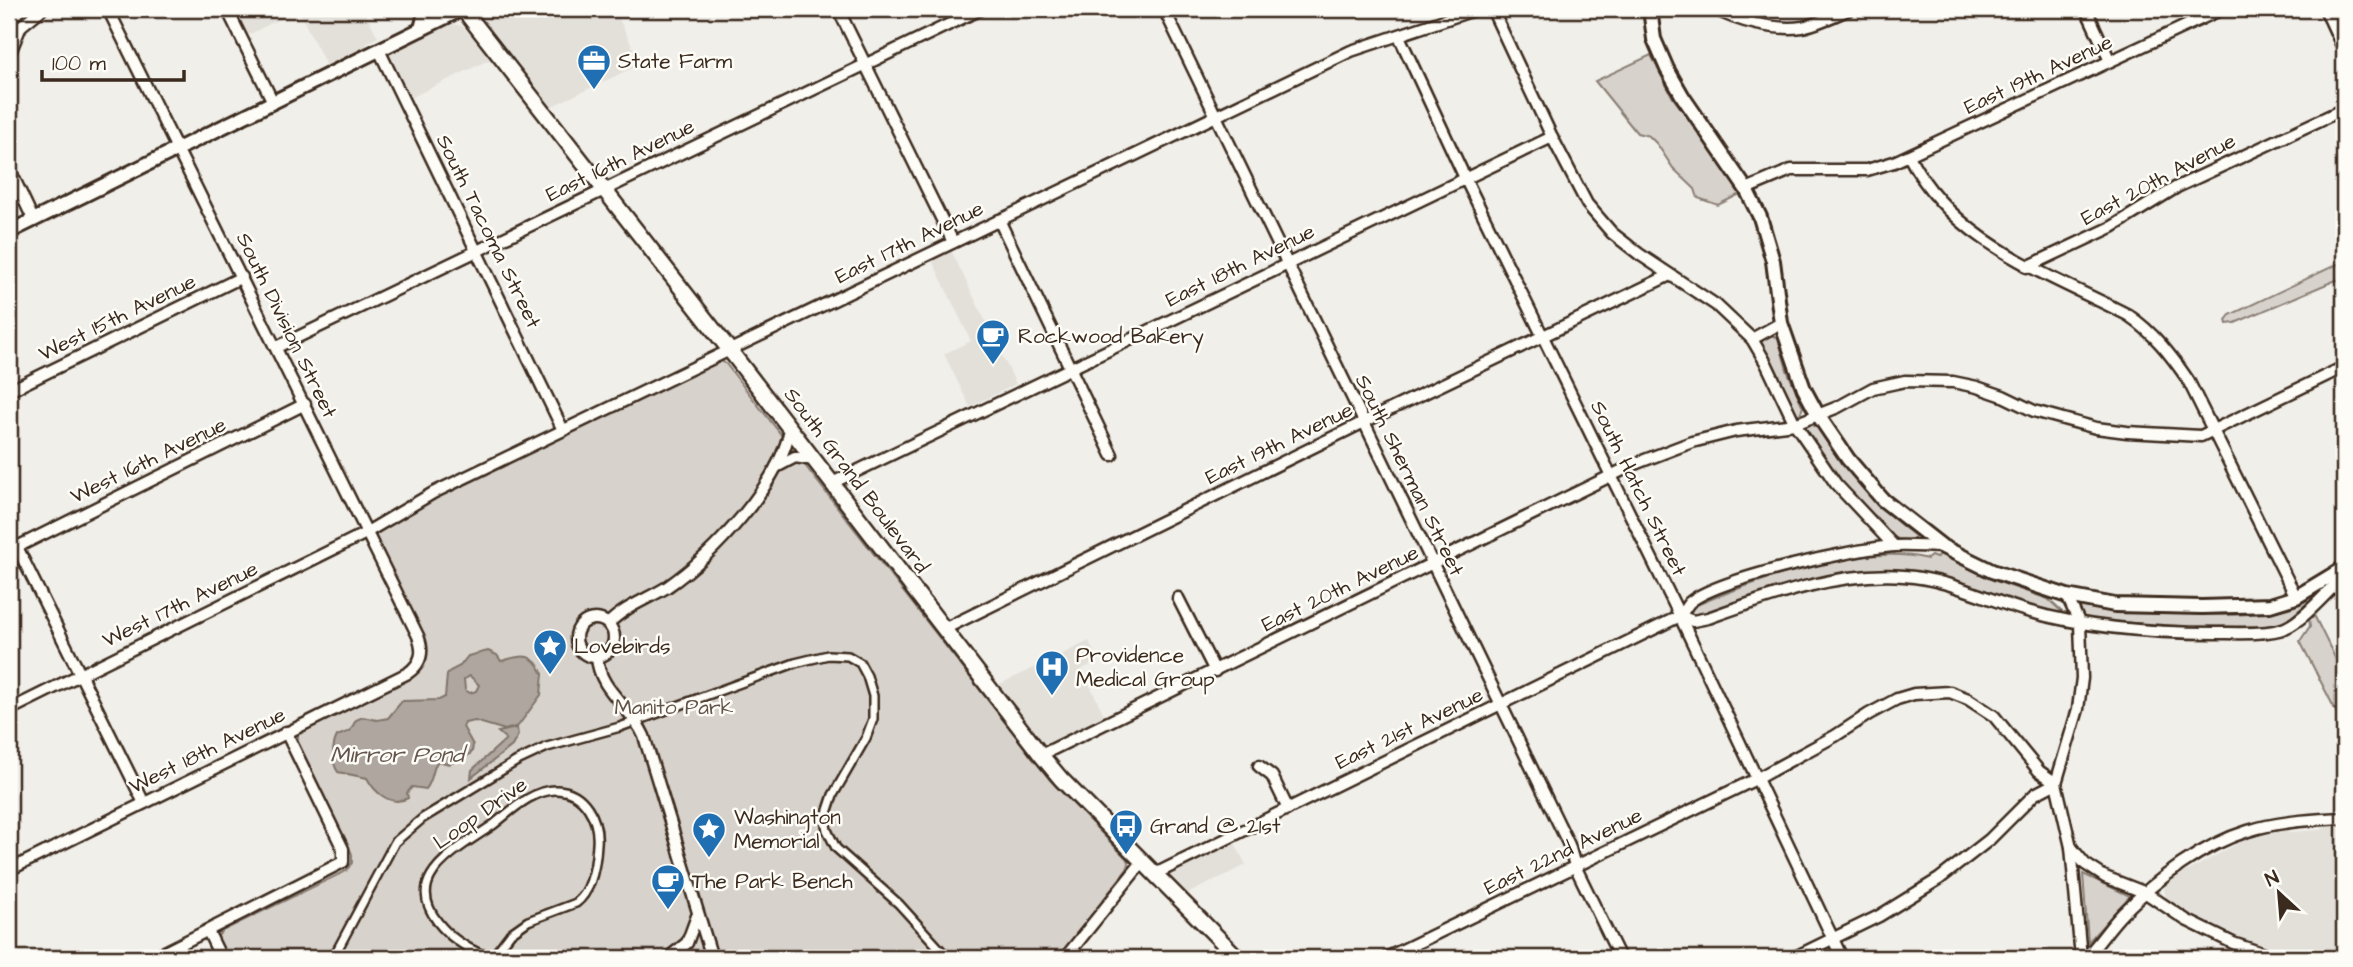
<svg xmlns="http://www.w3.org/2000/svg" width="2353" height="967" font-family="'Architects Daughter',sans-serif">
	<rect width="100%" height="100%" fill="#f1efea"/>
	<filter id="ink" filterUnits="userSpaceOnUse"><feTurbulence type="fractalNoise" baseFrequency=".0143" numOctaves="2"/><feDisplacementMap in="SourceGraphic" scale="14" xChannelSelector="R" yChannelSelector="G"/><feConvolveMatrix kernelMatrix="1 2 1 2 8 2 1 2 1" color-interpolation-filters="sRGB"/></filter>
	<g filter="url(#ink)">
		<g fill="#e3e0da">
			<path d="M230,9H363L378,37L368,42L364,49L327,67L298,10L244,37Z"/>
			<path d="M479,9H614L641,64L548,108L479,15Z"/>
			<path d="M453,24L462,26L473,36L491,59L408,99L388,58L389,50Z"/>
			<path d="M950,248L1016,384L970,407L944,354L971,341L931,258Z"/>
			<path d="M1089,641L1098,662L1082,669L1110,727L1052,756L994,687Z"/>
			<path d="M2328,826H2344V958H2312L2259,944L2251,945L2240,937L2170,905L2166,898L2164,889L2167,884L2179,873L2190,870L2249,837L2279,829L2290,832L2320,830Z"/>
			<path d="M1234,841L1246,865L1187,894L1167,873Z"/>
		</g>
		<g fill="#d7d2cc" stroke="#897e75" stroke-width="2">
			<path d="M1651,55L1673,98L1710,145L1740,194L1718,205L1698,198L1695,189L1673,168L1657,144L1649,136L1637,133L1595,81Z"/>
			<path d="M2344,261V281L2336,280L2235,323L2227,324L2226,320L2230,315Z"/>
			<path d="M1771,335L1778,338L1787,370L1803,407L1800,414H1793L1777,373L1759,343Z"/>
			<path d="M720,360L726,364L1050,780L1127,859L1129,864L1127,869L1058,958H226L217,937L222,931L346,871L352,863V854L298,743V734L413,677L423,665L426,657L424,638L376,539V533L429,501Z"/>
			<path d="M1810,424L1817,427C1843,469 1875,506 1915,536L1914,541L1898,539L1890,535L1842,484L1807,433L1806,426Z"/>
			<path d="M1940,554L1993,580L2048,599L2062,612L2059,613C2014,603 1971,582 1925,574C1857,564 1765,600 1699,618L1691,614V608L1694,606C1754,581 1863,542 1927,559L1931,556L1936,558Z"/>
			<path d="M2307,600L2308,602L2286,622L2270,626L2180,627L2085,619L2079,612L2081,605L2084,604C2132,610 2268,627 2307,600Z"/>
			<path d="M2313,613L2344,676V727L2300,641L2310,626L2309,617Z"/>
			<path d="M2083,874L2130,896L2088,942Z"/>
		</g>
		<g fill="#aea69f" stroke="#80746b" stroke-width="2" fill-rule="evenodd">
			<path d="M488,651L497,655L501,661C521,656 532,650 543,674L541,695L518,726L505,730L475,721L465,723L463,727L473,745L472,752C466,759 457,760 449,764L438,761C432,767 434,779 426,789L412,787L407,793L408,798C391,807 375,793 367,778L338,772C331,762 332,746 337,736L350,731L356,720L363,717L377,720L388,718L402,701L439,700L445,697L447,675L450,671L460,666L468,656ZM470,676L479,685L476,691L470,693L465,690L464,679Z"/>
			<path d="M517,728L518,735L512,746L471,778L472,770L506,739L498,732Z"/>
		</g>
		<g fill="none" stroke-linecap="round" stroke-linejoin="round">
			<g stroke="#3b2a1e" stroke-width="12">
				<g id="pedestrian">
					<path d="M333,958L395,842L423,818L517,761L547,747L620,727L795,663L828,655L848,656L860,663L867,676L873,696V719L866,738L833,795L825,819L827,830L836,848L899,904L948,958"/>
					<path d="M505,958C496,957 487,956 479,953C451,942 413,907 431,876C442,856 474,838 493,825C511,811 533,789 557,790C585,791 599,820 597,844C596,863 592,891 576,903L528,921L511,933"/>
				</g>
			</g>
			<g stroke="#3b2a1e" stroke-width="15">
				<g id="minor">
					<path d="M227,9L273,102"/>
					<path d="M838,9L953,242"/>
					<path d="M1164,9L1569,845L1575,866L1620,958"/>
					<path d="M1492,9L1552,137L1587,204L1612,233L1639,254L1716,305L1752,339L1766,363L1795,424L1836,484L1894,546"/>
					<path d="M1715,9C1737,21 1776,31 1802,27C1817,24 1835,15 1850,9"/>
					<path d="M2086,9L2110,61"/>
					<path d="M2325,9L2344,50"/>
					<path d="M1399,36L1465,178L1675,606L1842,958"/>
					<path d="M379,50L563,430"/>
					<path d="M9,55L21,26L42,9"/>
					<path d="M1909,156C1953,243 2047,273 2128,315C2153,332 2171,355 2188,380L2296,597"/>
					<path d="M9,168L33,219"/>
					<path d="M1746,189L1791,170H1867L1894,162L2222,9"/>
					<path d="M999,220L1112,455"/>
					<path d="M2027,267L2112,227L2177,187L2344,109"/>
					<path d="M1752,339L1781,323"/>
					<path d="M277,347L981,9"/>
					<path d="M9,391L242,277"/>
					<path d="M776,467L795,457L814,460"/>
					<path d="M832,483L1552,137"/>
					<path d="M17,547L144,803"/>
					<path d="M9,551L305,404"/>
					<path d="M2067,596L2080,624L2082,678L2078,709L2056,783L2071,847L2081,958"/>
					<path d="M1178,598L1215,671"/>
					<path d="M1680,616L1693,621L1708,618C1770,596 1838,571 1904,576C1948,579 1985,599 2027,611C2087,628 2153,633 2216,633C2234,633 2269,635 2285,628C2304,620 2328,591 2344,576"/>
					<circle cx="595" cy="638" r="19"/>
					<path d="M608,624C624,607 648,599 667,587C712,556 781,483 790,428"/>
					<path d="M944,629L1364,422L1670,275"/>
					<path d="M597,657C599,691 631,706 644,736L712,958"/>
					<path d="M9,710L362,535L433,493L1351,51L1477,9"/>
					<path d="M1041,755L1637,463L1692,442L1736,431L1795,424L1838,407L1873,388L1905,381L1953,382L1977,387L2003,396L2034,411L2096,428L2127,432L2201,436L2344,367"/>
					<path d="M1259,766L1272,776L1288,809"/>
					<path d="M2071,847L2085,864L2105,877L2146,893L2186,920L2233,943L2276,958"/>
					<path d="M9,870L408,673C422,663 424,651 418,636L108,9"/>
					<path d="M1155,874L1680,616C1683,612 1686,607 1689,603C1715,579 1857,548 1895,546C1911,545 1927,547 1943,547"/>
					<path d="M208,931L221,958"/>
					<path d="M153,958L343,862V849L286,732"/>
					<path d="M668,958L687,943L697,916"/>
					<path d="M1065,958L1143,861"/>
					<path d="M1386,958L1756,779L1835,736L1869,714L1897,699L1914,694L1950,692L1968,699L1994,716L2039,771L2056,783"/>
					<path d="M1793,958L1879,916L1939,879L1989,840L2035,794L2056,783"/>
					<path d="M2085,958C2099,944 2109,927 2123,913C2157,879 2202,845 2248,831C2279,821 2312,820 2344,818"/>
				</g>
			</g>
			<g stroke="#3b2a1e" stroke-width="18">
				<g id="tertiary">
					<path d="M1650,9L1654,39L1667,69L1683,97L1746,189L1760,217L1773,261L1781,323L1804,389L1818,415L1848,459L1883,500L1943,547L1992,571L2067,596L2115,605L2202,607L2270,605L2296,597L2344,568"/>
					<path d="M421,29L426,9"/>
					<path d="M9,232L462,9"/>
				</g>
			</g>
			<g stroke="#3b2a1e" stroke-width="19">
				<path id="secondary" d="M463,9L735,357L1041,755L1061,779L1238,958"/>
			</g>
			<use href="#pedestrian" stroke="#fdfcf7" stroke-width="7"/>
			<use href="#minor" stroke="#fdfcf7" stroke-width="10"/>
			<use href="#tertiary" stroke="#fdfcf7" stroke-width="12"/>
			<use href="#secondary" stroke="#fdfcf7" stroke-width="14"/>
			<g stroke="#3b2a1e" stroke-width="12" stroke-linecap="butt">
				<path id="pedestrian-bridge" d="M492,958L511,933"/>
			</g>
			<use href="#pedestrian-bridge" stroke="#fdfcf7" stroke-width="7"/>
		</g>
	</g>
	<defs>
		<g id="office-pin" transform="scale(1.75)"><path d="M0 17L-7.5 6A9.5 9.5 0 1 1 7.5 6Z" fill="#1f6fb2" stroke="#fdfcf7"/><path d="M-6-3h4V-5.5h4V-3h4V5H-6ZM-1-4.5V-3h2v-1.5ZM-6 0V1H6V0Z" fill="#fff"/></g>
		<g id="cafe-pin" transform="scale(1.75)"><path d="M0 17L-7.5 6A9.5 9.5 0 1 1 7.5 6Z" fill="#1f6fb2" stroke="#fdfcf7"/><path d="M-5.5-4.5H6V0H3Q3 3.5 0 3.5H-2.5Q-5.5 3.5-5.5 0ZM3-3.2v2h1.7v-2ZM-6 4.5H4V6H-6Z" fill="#fff"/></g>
		<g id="sight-pin" transform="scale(1.75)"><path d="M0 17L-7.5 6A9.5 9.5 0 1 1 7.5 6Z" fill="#1f6fb2" stroke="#fdfcf7"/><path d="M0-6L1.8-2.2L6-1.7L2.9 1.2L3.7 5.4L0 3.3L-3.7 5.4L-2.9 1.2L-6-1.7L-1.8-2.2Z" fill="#fff"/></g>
		<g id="hospital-pin" transform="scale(1.75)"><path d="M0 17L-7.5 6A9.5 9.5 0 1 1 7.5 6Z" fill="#1f6fb2" stroke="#fdfcf7"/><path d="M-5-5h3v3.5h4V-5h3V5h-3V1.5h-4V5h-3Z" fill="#fff"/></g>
		<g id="bus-pin" transform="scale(1.75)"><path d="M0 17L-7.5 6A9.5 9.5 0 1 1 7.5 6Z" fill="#1f6fb2" stroke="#fdfcf7"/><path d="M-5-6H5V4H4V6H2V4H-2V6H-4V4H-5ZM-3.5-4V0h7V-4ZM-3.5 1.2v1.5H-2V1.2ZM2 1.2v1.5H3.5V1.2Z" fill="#fff"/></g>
	</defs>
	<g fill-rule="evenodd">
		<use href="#office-pin" x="594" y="61"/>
		<use href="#cafe-pin" x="993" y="336"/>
		<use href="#sight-pin" x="550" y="646"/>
		<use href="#hospital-pin" x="1052" y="667"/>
		<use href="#bus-pin" x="1126" y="826"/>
		<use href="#sight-pin" x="709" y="829"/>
		<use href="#cafe-pin" x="668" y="881"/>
	</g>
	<g text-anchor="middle" stroke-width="5" stroke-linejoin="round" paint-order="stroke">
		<g font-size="21" fill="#3b2a1e" stroke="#fdfcf7" text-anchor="start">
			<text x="618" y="68">State Farm</text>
			<text x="1018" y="343">Rockwood Bakery</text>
			<text x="574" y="653">Lovebirds</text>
			<text x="1076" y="662">Providence<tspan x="1076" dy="24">Medical Group</tspan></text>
			<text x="734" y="824">Washington<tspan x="734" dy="24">Memorial</tspan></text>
			<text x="1150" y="833">Grand @ 21st</text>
			<text x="692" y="888">The Park Bench</text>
		</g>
		<g font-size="21" fill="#3b2a1e" stroke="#fdfcf7">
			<text transform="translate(2038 74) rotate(-25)" y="7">East 19th Avenue</text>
			<text transform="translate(620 160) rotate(-26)" y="7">East 16th Avenue</text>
			<text transform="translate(2158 179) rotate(-28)" y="7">East 20th Avenue</text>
			<text transform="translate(489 231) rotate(64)" y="7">South Tacoma Street</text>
			<text transform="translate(909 242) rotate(-26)" y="7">East 17th Avenue</text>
			<text transform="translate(1240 265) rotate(-26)" y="7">East 18th Avenue</text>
			<text transform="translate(117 317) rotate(-26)" y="7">West 15th Avenue</text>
			<text transform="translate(287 325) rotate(64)" y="7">South Division Street</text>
			<text transform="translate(1279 443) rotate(-26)" y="7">East 19th Avenue</text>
			<text transform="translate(148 460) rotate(-26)" y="7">West 16th Avenue</text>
			<text transform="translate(1410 475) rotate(64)" y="7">South Sherman Street</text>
			<text transform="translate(857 480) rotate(53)" y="7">South Grand Boulevard</text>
			<text transform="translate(1639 488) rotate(64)" y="7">South Hatch Street</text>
			<text transform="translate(1340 588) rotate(-26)" y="7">East 20th Avenue</text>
			<text transform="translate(180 604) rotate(-26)" y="7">West 17th Avenue</text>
			<text transform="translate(1409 728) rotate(-26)" y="7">East 21st Avenue</text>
			<text transform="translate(207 750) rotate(-26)" y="7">West 18th Avenue</text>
			<text transform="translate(480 813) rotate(-35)" y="7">Loop Drive</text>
			<text transform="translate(1563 851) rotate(-26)" y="7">East 22nd Avenue</text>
		</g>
		<g font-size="21" fill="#62544a" stroke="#fdfcf7">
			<text x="674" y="714">Manito Park</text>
		</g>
		<g font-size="23" font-style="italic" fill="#63554b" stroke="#fdfcf7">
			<text x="397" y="762">Mirror Pond</text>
		</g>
	</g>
	<rect width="2353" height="967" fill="none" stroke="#fdfcf7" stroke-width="35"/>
	<rect x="18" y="18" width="2318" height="932" fill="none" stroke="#3b2a1e" stroke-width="2.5" filter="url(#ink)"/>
	<g transform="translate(2279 893) rotate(334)" stroke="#fdfcf7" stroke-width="5" paint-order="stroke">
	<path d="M0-5L12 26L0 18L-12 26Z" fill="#3b2a1e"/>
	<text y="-10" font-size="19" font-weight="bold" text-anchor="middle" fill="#3b2a1e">N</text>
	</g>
	<path d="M42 70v10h142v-10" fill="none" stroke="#3b2a1e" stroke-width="3.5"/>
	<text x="52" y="70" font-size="21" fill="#3b2a1e" stroke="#fdfcf7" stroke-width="5" paint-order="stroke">100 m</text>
</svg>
